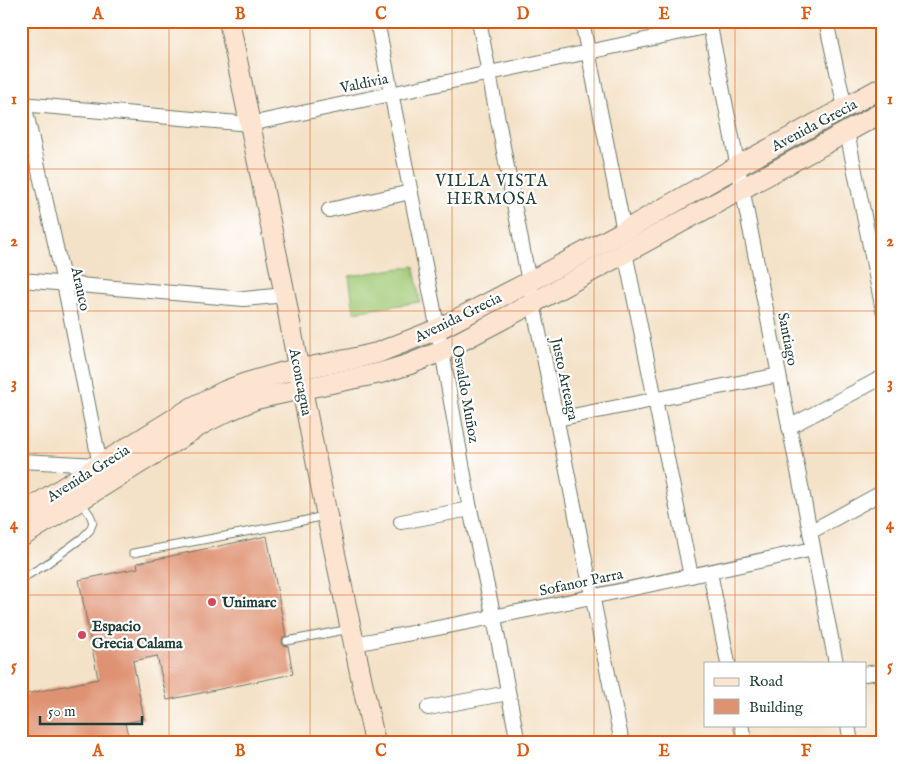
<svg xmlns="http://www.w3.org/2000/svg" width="904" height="764" font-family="'IM FELL English',serif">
	<rect width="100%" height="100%" fill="#fff"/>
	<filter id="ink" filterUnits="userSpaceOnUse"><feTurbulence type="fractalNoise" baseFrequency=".02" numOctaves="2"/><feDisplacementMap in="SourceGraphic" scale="10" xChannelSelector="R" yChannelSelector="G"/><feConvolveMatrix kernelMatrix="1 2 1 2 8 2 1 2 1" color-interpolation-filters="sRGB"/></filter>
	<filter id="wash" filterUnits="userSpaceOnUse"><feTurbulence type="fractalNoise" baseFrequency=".0096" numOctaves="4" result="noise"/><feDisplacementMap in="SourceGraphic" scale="20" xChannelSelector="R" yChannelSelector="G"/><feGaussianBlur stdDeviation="1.12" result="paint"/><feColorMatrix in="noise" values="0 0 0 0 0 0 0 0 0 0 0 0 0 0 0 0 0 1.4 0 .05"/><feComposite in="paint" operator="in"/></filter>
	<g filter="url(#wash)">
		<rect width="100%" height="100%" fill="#f4e2c8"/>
		<path fill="#a1c974" stroke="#608354" d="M414,266L420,302L354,312L349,276Z"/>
		<g id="blocks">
			<path fill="#df9272" d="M267,536L286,636L283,637L282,642L283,645L288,646L293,674L167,700L157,656L133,661L144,719L125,723L130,743H21V695L98,679L79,580L138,568L137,563Z"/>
		</g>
	</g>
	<g filter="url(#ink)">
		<use href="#blocks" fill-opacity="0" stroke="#6a7768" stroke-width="1"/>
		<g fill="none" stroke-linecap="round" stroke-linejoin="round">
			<g stroke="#6a7768" stroke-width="9">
				<g id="lane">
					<path d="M133,553L289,524L324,516"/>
					<path d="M21,579L45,565L82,538L90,530L93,522L90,515L81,502"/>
					<path d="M287,641L350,629"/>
				</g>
			</g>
			<g stroke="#6a7768" stroke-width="16">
				<g id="street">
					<path d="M377,21L442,351L470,509L494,618L518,743"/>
					<path d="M479,21L533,303L622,743"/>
					<path d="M582,21L624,231"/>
					<path d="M709,21L836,663"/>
					<path d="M826,21L845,108"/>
					<path d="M21,90L64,283L100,465L97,473"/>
					<path d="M21,104L250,124L710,26"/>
					<path d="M847,132L883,310"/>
					<path d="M329,210L411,192"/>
					<path d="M625,252L691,576"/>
					<path d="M21,280L244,299L285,295"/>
					<path d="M557,419L779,375"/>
					<path d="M789,427L883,377"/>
					<path d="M21,461L100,465"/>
					<path d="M401,522L470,509"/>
					<path d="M810,532L883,492"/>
					<path d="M710,572L728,663"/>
					<path d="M354,644C508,615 661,583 813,549"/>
					<path d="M865,674L883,671"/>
					<path d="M428,708L508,693"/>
					<path d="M741,725L745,743"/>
					<path d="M848,725L851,743"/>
				</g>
			</g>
			<g stroke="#6a7768" stroke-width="22">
				<g id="secondary">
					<path d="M229,21L285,295L302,389L327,516L375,743"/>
					<path d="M21,514L193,407L225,391L246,383L284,372L351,359L377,353L438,329L529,282L624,231L738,166L883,87"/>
					<path d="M21,537L204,423L230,410L256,399L302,389L381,373L410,364L442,351L533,303L883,112"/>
				</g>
			</g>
			<use href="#lane" stroke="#fff" stroke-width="7"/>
			<use href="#street" stroke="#fff" stroke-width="14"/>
			<use href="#secondary" stroke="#fde4d1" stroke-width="20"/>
		</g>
	</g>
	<path fill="none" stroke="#de580e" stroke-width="1" stroke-opacity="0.55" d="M169,21V743M310,21V743M452,21V743M594,21V743M735,21V663M21,169H883M21,311H883M21,453H883M21,595H883M735,725V743"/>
	<g fill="#d1495b" stroke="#fff" stroke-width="2">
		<circle cx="212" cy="602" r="5"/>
		<circle cx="82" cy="635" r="5"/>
	</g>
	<g text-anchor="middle" stroke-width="4.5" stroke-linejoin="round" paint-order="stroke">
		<g font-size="15" fill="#1f3d34" stroke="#fff">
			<text transform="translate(364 83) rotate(-12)" y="5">Valdivia</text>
			<text transform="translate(814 125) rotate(-28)" y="5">Avenida Grecia</text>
			<text transform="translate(81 289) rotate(78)" y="5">Arauco</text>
			<text transform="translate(458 317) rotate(-26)" y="5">Avenida Grecia</text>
			<text transform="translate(788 339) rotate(79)" y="5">Santiago</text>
			<text transform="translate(565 379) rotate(78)" y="5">Justo Arteaga</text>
			<text transform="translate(301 382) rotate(79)" y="5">Aconcagua</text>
			<text transform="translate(466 394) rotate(80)" y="5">Osvaldo Muñoz</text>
			<text transform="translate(88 473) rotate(-32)" y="5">Avenida Grecia</text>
			<text transform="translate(581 582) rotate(-12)" y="5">Sofanor Parra</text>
		</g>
		<g font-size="15" font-weight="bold" fill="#1f3d34" stroke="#fff" text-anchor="start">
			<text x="222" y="607">Unimarc</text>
			<text x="92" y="631">Espacio<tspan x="92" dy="17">Grecia Calama</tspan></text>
		</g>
		<g font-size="16" letter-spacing="1" fill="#1f3d34" stroke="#fff">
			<text x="492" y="186">VILLA VISTA<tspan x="492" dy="18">HERMOSA</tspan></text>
		</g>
	</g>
	<rect width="904" height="764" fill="none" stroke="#fff" stroke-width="55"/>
	<rect x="704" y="662" width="162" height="65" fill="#ffffff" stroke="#a5b1ae"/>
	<rect x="714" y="678" width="25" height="8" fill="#fde4d1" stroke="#a5b1ae"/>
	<text x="749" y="686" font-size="15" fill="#1f3d34">Road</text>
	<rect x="714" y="699" width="25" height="15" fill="#df9272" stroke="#a5b1ae"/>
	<text x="749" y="712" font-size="15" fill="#1f3d34">Building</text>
	<path d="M40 716v8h102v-8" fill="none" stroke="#1f3d34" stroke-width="2.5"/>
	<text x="48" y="716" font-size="15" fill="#1f3d34" stroke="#ffffff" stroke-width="4" paint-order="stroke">50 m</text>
	<rect x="28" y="28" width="848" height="708" fill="none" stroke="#de580e" stroke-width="2"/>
	<g font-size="16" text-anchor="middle" font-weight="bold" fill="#de580e">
		<text x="98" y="19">A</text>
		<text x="240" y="19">B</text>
		<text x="381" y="19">C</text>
		<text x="523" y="19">D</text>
		<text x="664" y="19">E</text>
		<text x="806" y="19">F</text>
		<text x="14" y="104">1</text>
		<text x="890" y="104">1</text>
		<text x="14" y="246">2</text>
		<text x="890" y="246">2</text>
		<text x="14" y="388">3</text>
		<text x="890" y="388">3</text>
		<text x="14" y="529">4</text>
		<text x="890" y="529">4</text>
		<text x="14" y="671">5</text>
		<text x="890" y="671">5</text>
		<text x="98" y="756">A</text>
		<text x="240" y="756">B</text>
		<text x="381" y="756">C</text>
		<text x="523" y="756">D</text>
		<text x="664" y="756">E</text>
		<text x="806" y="756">F</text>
	</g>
</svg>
